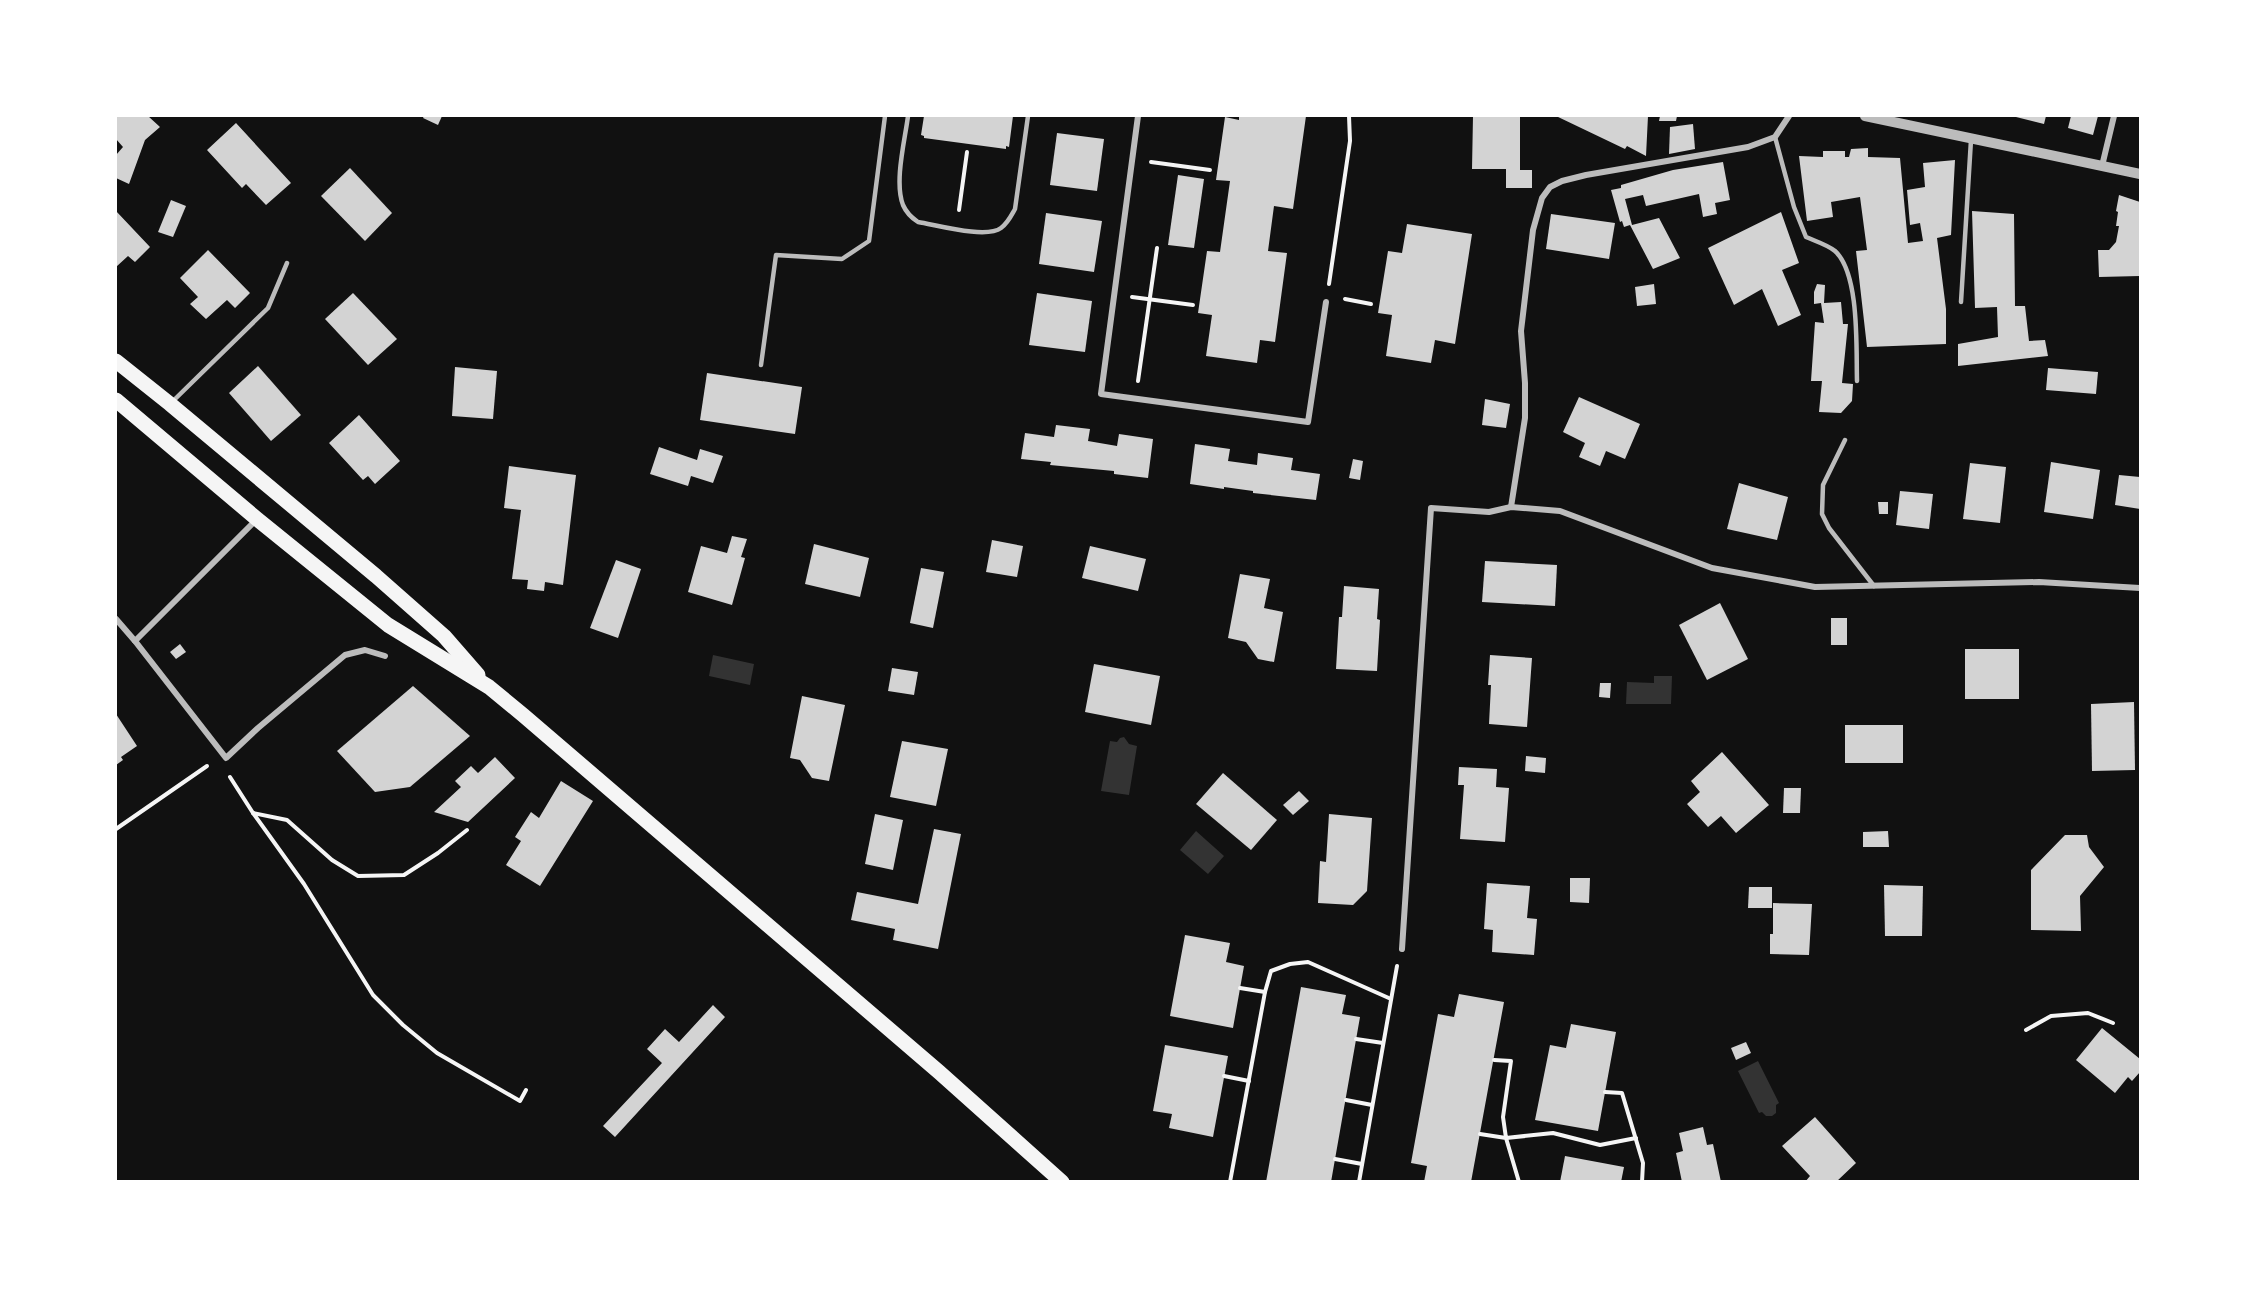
<svg xmlns="http://www.w3.org/2000/svg" width="2256" height="1297" font-family="'Sofia Sans Condensed',sans-serif">
	<rect width="100%" height="100%" fill="#111"/>
	<g fill="#333">
		<path d="M713,655L754,664L750,685L709,676Z"/>
		<path d="M1654,676H1672L1671,704H1626L1627,682L1654,683Z"/>
		<path d="M1124,737L1129,744L1137,746L1129,795L1101,791L1110,741L1117,742L1120,738Z"/>
		<path d="M1196,831L1224,856L1208,874L1180,850Z"/>
		<path d="M1758,1061L1779,1103L1776,1105V1113L1772,1116H1766L1762,1112L1759,1113L1738,1071Z"/>
	</g>
	<g fill="#d3d3d3">
		<path d="M116,116H148L160,127L145,140L129,184L116,178V155L123,147L116,139Z"/>
		<path d="M424,116H442L438,125L423,118Z"/>
		<path d="M924,116H1013L1009,147L1006,146V149L924,138V136L921,135Z"/>
		<path d="M1239,116H1306L1293,209L1274,206L1268,251L1287,253L1275,342L1260,340L1257,363L1206,356L1212,315L1198,313L1207,251L1220,252L1230,181L1216,180L1225,117L1239,120Z"/>
		<path d="M1473,116H1520V170H1532V188H1506V169H1472Z"/>
		<path d="M1556,116H1648L1646,156L1627,146L1625,149Z"/>
		<path d="M1660,116H1677L1676,121H1659Z"/>
		<path d="M2016,116H2046L2044,124L2016,117Z"/>
		<path d="M2071,116H2098L2093,135L2068,128Z"/>
		<path d="M236,123L291,183L266,205L246,184L242,188L207,150Z"/>
		<path d="M1693,124L1695,149L1669,154L1670,127Z"/>
		<path d="M1057,133L1104,139L1097,191L1050,185Z"/>
		<path d="M1868,148V157L1900,158L1908,243L1923,241L1920,223L1910,225L1907,190L1925,187L1923,163L1955,160L1951,235L1937,238L1946,309V344L1867,347L1856,251L1867,250L1860,197L1831,202L1833,217L1807,221L1799,156L1823,157V151H1845V157H1849L1851,149Z"/>
		<path d="M1723,162L1730,200L1715,203L1717,214L1703,217L1699,194L1646,206L1643,195L1625,199L1632,225L1659,218L1680,258L1653,269L1630,225L1624,227L1622,221L1620,222L1611,190L1621,188V185L1673,170Z"/>
		<path d="M350,168L392,213L365,241L321,196Z"/>
		<path d="M1178,175L1204,179L1194,248L1168,245Z"/>
		<path d="M2119,195L2140,202V276L2099,277L2098,250H2109L2116,242L2119,226H2116L2118,212L2116,211Z"/>
		<path d="M171,200L186,206L173,237L158,232Z"/>
		<path d="M116,211L150,247L135,262L128,256L116,267Z"/>
		<path d="M1972,211L2014,214L2015,306H2025L2029,341L2045,340L2048,356L1958,366V344L1998,337L1997,307L1975,308Z"/>
		<path d="M1781,212L1799,263L1782,270L1801,315L1778,326L1762,289L1734,305L1708,248Z"/>
		<path d="M1046,213L1102,221L1094,272L1039,264Z"/>
		<path d="M1551,214L1615,223L1609,259L1546,249Z"/>
		<path d="M1407,224L1472,234L1455,344L1435,340L1431,363L1386,356L1392,315L1378,313L1388,251L1402,253Z"/>
		<path d="M208,250L250,293L235,308L227,300L206,319L190,304L198,297L180,278Z"/>
		<path d="M1654,284L1656,304L1637,306L1635,287Z"/>
		<path d="M1817,284L1825,285L1824,303L1841,302L1843,324H1848L1842,383L1853,384L1852,401L1841,413L1819,412L1822,381H1811L1815,322L1824,323L1821,303L1814,304V292Z"/>
		<path d="M353,293L397,339L368,365L325,319Z"/>
		<path d="M1037,293L1092,301L1085,352L1029,345Z"/>
		<path d="M258,366L301,415L271,441L229,393Z"/>
		<path d="M455,367L497,371L493,419L452,416Z"/>
		<path d="M2048,368L2098,372L2096,394L2046,390Z"/>
		<path d="M707,373L802,387L795,434L700,420Z"/>
		<path d="M1579,397L1640,424L1625,459L1606,451L1600,466L1579,457L1585,443L1563,432Z"/>
		<path d="M1485,399L1510,404L1506,428L1482,425Z"/>
		<path d="M359,415L400,461L375,484L368,476L363,480L329,443Z"/>
		<path d="M1056,425L1090,429L1088,441L1117,446L1119,434L1153,439L1148,478L1114,474V471L1050,465L1051,462L1021,459L1025,433L1054,437Z"/>
		<path d="M1195,444L1230,449L1228,461L1257,465L1258,453L1293,458L1291,470L1320,474L1316,500L1253,493V491L1224,487V489L1190,484Z"/>
		<path d="M659,447L697,460L700,449L723,456L713,483L691,476L688,486L650,474Z"/>
		<path d="M1353,459L1363,461L1360,480L1349,478Z"/>
		<path d="M2051,462L2100,470L2093,519L2044,512Z"/>
		<path d="M1970,463L2006,467L2000,523L1963,519Z"/>
		<path d="M509,466L576,475L563,585L545,582L544,591L527,589L528,580L512,579L521,510L504,508Z"/>
		<path d="M2119,475L2140,477V509L2115,505Z"/>
		<path d="M1739,483L1788,497L1777,540L1727,529Z"/>
		<path d="M1900,491L1933,494L1929,529L1896,525Z"/>
		<path d="M1878,502H1888V514H1879Z"/>
		<path d="M732,536L747,539L741,557L745,558L732,605L688,592L701,546L727,553Z"/>
		<path d="M992,540L1023,546L1017,577L986,572Z"/>
		<path d="M814,544L869,558L860,597L805,584Z"/>
		<path d="M1090,546L1146,559L1138,591L1082,578Z"/>
		<path d="M616,560L641,569L618,638L590,628Z"/>
		<path d="M1485,561L1557,565L1555,606L1482,602Z"/>
		<path d="M921,568L944,572L933,628L910,623Z"/>
		<path d="M1240,574L1270,579L1264,608L1283,612L1274,662L1258,659L1246,642L1228,638Z"/>
		<path d="M1344,586L1379,589L1377,619L1380,620L1377,671L1336,669L1339,617H1342Z"/>
		<path d="M1720,603L1748,659L1707,680L1679,625Z"/>
		<rect x="1831" y="618" width="16" height="27"/>
		<path d="M180,644L186,652L176,659L170,652Z"/>
		<rect x="1965" y="649" width="54" height="50"/>
		<path d="M1490,655L1532,658L1527,727L1489,724L1491,685H1488Z"/>
		<path d="M1094,664L1160,676L1151,725L1085,712Z"/>
		<path d="M892,668L918,672L914,695L888,691Z"/>
		<path d="M1600,683H1611L1610,698L1599,697Z"/>
		<path d="M413,686L470,736L410,787L375,792L337,751Z"/>
		<path d="M802,696L845,705L829,781L812,778L800,760L790,758Z"/>
		<path d="M2134,702L2135,770L2092,771L2091,704Z"/>
		<path d="M116,714L137,746L121,757L123,760L116,765Z"/>
		<rect x="1845" y="725" width="58" height="38"/>
		<path d="M902,741L948,749L936,806L890,797Z"/>
		<path d="M1722,752L1769,805L1736,833L1721,816L1708,827L1687,804L1700,792L1691,781Z"/>
		<path d="M1526,756L1546,758L1545,773L1525,771Z"/>
		<path d="M495,757L515,778L468,822L434,812L461,787L455,781L471,766L478,773Z"/>
		<path d="M1459,767L1497,769L1496,787L1509,788L1505,842L1460,839L1464,785H1458Z"/>
		<path d="M1223,773L1277,820L1251,850L1196,804Z"/>
		<path d="M561,781L593,801L540,886L506,865L521,841L515,837L531,812L539,818Z"/>
		<path d="M1784,788H1801L1800,813H1783Z"/>
		<path d="M1299,791L1309,801L1293,815L1283,805Z"/>
		<path d="M875,814L903,820L893,870L865,864Z"/>
		<path d="M1329,814L1372,818L1367,891L1353,905L1318,903L1320,861L1326,862Z"/>
		<path d="M934,829L961,834L938,949L893,940L895,929L851,920L857,892L918,904Z"/>
		<path d="M1888,831L1889,847H1863V832Z"/>
		<path d="M2065,835H2087L2089,847L2104,867L2080,896L2081,931L2031,930V870Z"/>
		<path d="M1570,878H1590L1589,903L1570,902Z"/>
		<path d="M1487,883L1530,886L1527,918L1537,919L1534,955L1492,952L1493,930L1484,929Z"/>
		<path d="M1884,885L1923,886L1922,936H1885Z"/>
		<path d="M1749,887H1772V908H1748Z"/>
		<path d="M1773,903L1812,904L1809,955L1770,954V934H1773Z"/>
		<path d="M1185,935L1230,943L1226,962L1244,966L1233,1028L1170,1016Z"/>
		<path d="M1301,987L1346,995L1342,1014L1360,1017L1331,1182H1266Z"/>
		<path d="M1459,994L1504,1002L1471,1182H1424L1427,1166L1411,1163L1438,1014L1454,1017Z"/>
		<path d="M713,1005L725,1017L615,1137L603,1126L662,1063L647,1049L665,1029L679,1042Z"/>
		<path d="M1571,1024L1616,1032L1598,1131L1535,1120L1550,1045L1566,1048Z"/>
		<path d="M2102,1028L2140,1059V1072L2132,1081L2128,1077L2115,1093L2076,1060Z"/>
		<path d="M1746,1042L1751,1053L1736,1060L1731,1048Z"/>
		<path d="M1165,1045L1228,1056L1213,1137L1169,1128L1172,1114L1153,1111Z"/>
		<path d="M1815,1117L1856,1163L1836,1182H1805L1810,1176L1782,1146Z"/>
		<path d="M1703,1127L1707,1145L1713,1144L1721,1182H1682L1676,1153L1683,1151L1679,1133Z"/>
		<path d="M1565,1156L1624,1167L1621,1182H1560Z"/>
	</g>
	<g fill="none" stroke-linecap="round" stroke-linejoin="round">
		<g stroke="#f5f5f5" stroke-width="4">
			<path d="M1151,162L1210,170"/>
			<path d="M959,210L967,152"/>
			<path d="M1329,284L1350,141L1349,116"/>
			<path d="M1132,297L1193,305"/>
			<path d="M1345,299L1371,304"/>
			<path d="M1138,381L1157,248"/>
			<path d="M230,777L253,813L304,884L373,995L403,1025L437,1053L520,1101L526,1090"/>
			<path d="M253,813L287,820L332,860L358,876L404,875L438,853L467,830"/>
			<path d="M116,829L207,766"/>
			<path d="M1240,988L1265,992"/>
			<path d="M2026,1030L2051,1016L2088,1013L2113,1023"/>
			<path d="M1356,1039L1383,1043"/>
			<path d="M1494,1060L1511,1061L1503,1117L1506,1138L1553,1133L1600,1145L1636,1138"/>
			<path d="M1224,1076L1249,1081"/>
			<path d="M1605,1092L1622,1093L1643,1163L1642,1182"/>
			<path d="M1346,1100L1372,1105"/>
			<path d="M1480,1134L1506,1138L1519,1182"/>
			<path d="M1335,1159L1362,1164"/>
			<path d="M1230,1182L1265,992L1271,971L1290,964L1308,962L1391,999"/>
			<path d="M1359,1182L1397,966"/>
		</g>
		<g stroke="#bcbcbc" stroke-width="4.5">
			<path d="M908,116C905,140 894,182 903,205C906,212 912,218 918,222C937,225 986,239 1001,228C1008,223 1011,216 1015,209L1028,116"/>
			<path d="M1775,137L1794,207L1806,237C1815,241 1828,245 1835,251C1860,274 1856,349 1857,381"/>
			<path d="M1961,302L1971,140"/>
			<path d="M761,365L776,255L842,259L869,241L885,116"/>
			<path d="M172,402L268,308L287,263"/>
			<path d="M1845,440L1823,485L1822,514L1829,528L1874,586"/>
		</g>
		<g stroke="#bcbcbc" stroke-width="6">
			<path d="M1138,116L1101,394L1308,422L1326,302"/>
			<path d="M2102,166L2114,116"/>
			<path d="M1511,507L1525,418V383L1521,331L1533,230L1542,198L1550,187L1562,181L1586,175L1748,147L1775,137L1789,116"/>
			<path d="M116,619L135,641L226,758L258,728L345,655L365,650L385,656"/>
			<path d="M135,641L256,520"/>
			<path d="M1402,949L1431,508L1489,512L1511,507L1560,511L1712,568L1815,587L2039,582L2140,588"/>
		</g>
		<path stroke="#bcbcbc" stroke-width="10" d="M1865,116L2140,174"/>
		<g stroke="#f5f5f5" stroke-width="15">
			<path d="M116,361L170,404L376,576L444,636L478,675"/>
			<path d="M116,400L257,519L388,625L489,687L523,715L939,1072L1062,1182"/>
		</g>
	</g>
	<rect width="2256" height="1297" fill="none" stroke="#ffffff" stroke-width="234"/>
</svg>
